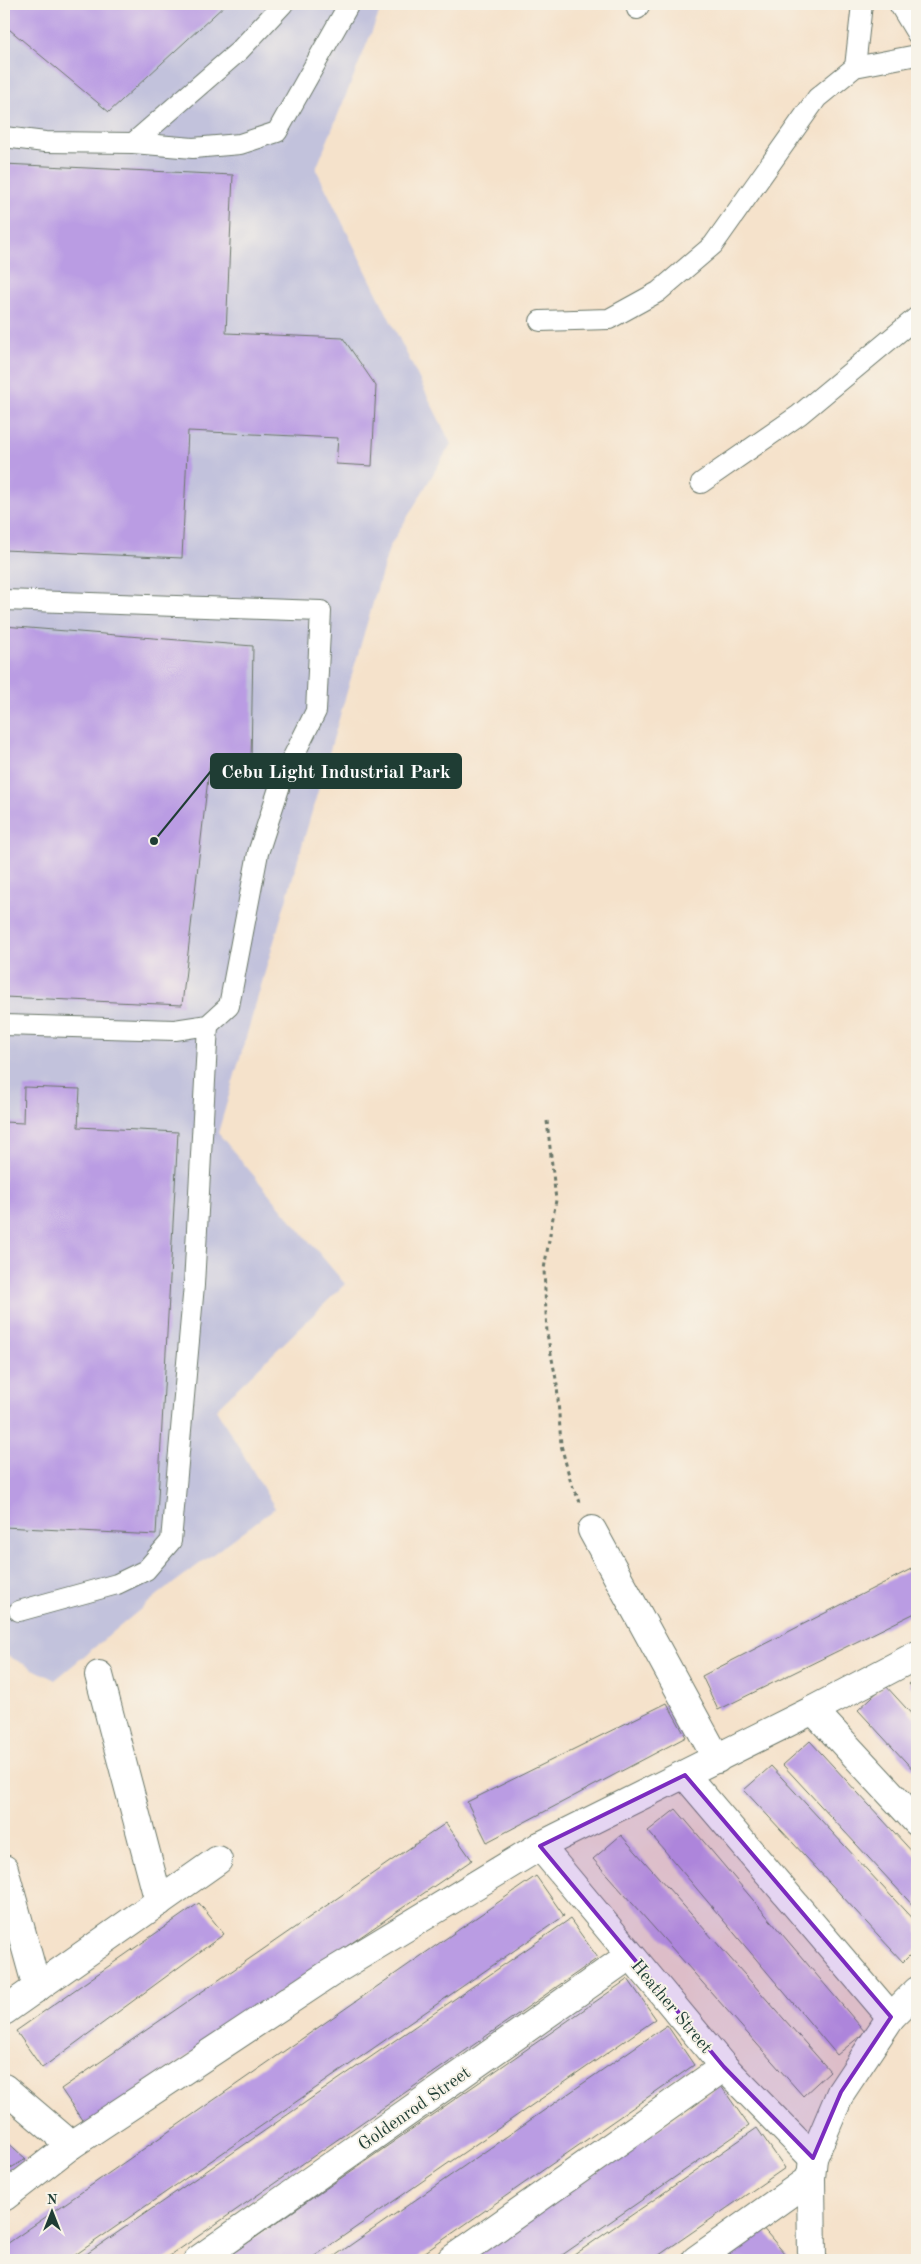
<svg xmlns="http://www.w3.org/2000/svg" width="921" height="2264" font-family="'Old Standard TT',serif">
	<rect width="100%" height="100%" fill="#f7f3e8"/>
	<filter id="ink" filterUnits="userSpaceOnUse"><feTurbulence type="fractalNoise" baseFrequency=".02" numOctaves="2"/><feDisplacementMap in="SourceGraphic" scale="10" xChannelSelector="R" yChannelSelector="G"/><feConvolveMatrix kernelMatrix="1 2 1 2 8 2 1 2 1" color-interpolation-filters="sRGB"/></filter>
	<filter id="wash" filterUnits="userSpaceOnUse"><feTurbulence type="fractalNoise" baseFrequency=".0096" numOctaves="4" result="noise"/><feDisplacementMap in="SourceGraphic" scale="20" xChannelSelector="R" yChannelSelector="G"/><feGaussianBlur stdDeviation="1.12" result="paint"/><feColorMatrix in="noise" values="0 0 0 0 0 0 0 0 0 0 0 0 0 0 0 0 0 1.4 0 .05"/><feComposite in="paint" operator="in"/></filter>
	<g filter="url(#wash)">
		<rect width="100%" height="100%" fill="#f5e2cb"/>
		<path fill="#c2c2dc" d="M4,4H383L316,169L451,444L389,548L218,1133L345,1284L216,1409L275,1508L159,1594L55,1680L4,1654Z"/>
		<g id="blocks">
			<g fill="#ba9ce3">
				<path d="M4,4H226L109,112L4,25Z"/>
				<path d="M4,164L233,175L226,333L343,338L376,386L372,466L336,464L338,438L188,431L182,558L4,550Z"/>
				<path d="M4,626L253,646L251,761H210L182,1005L4,997Z"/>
				<path d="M24,1087L80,1089L78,1127L178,1132L156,1535L4,1527V1122L23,1123Z"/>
				<path d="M917,1566V1612L718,1710L702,1676Z"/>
				<path d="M917,1677V1693L909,1684Z"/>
				<path d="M885,1685L917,1720V1774L858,1710Z"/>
				<path d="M667,1703L686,1737L487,1842L467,1802Z"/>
				<path d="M810,1741L917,1857V1910L783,1765Z"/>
				<path d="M771,1766L917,1924V1948L903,1962L744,1790Z"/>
				<path d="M676,1809L865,2032L837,2055L648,1831Z"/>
				<path d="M446,1823L472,1860L86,2126L61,2089Z"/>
				<path d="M621,1835L830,2071L803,2096L593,1859Z"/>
				<path d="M536,1876L564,1916L68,2260H4V2246Z"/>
				<path d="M199,1903L224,1934L42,2068L16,2031Z"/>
				<path d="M570,1919L598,1958L452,2060L164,2260H78Z"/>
				<path d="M628,1979L656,2019L309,2260H223Z"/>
				<path d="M667,2025L694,2065L414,2260H329Z"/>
				<path d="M721,2086L749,2126L555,2260H469Z"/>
				<path d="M757,2128L785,2168L652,2260H567Z"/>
				<path d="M4,2139L26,2159L4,2172Z"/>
				<path d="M762,2227L790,2260H715Z"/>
			</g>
		</g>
	</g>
	<g filter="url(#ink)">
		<use href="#blocks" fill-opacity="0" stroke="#6a7769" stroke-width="1"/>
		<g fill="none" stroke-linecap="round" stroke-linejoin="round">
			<g stroke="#6a7769" stroke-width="22">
				<g id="service">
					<path d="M899,4L917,34"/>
					<path d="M637,9L640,4"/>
					<path d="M855,67L862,4"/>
					<path d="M4,137L45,142L133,143L193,148L240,144L277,132L349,4"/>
					<path d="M133,143L239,51L283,4"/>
					<path d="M540,321L609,319L658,292L713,245L817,98L855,67L917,55"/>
					<path d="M701,483L799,415L917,317"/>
					<path d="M4,600L321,611L316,711L282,779L258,853L229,1006L208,1025L175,1030L4,1025"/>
					<path d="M19,1611L117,1584L146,1570L171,1541L194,1285L208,1025"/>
				</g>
			</g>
			<g stroke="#6a7769" stroke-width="30">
				<g id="minor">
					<path d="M592,1530L717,1759"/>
					<path d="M99,1675L159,1902"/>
					<path d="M813,1710L917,1822"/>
					<path d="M685,1775L891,2017"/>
					<path d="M540,1846L724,2067L813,2158"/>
					<path d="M4,1869L37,1988"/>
					<path d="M4,2011L218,1860"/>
					<path d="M4,2088L71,2145"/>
					<path d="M4,2197L71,2145L329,1974L540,1846L813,1710L917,1655"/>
					<path d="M198,2260L629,1956"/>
					<path d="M451,2260L724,2067"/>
					<path d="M696,2260L811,2178"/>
					<path d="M812,2260L811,2178L813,2158L841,2092L891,2017L917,1991"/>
				</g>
			</g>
			<path stroke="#6a7769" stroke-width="3" stroke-dasharray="4 4" stroke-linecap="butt" d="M547,1121L556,1200L544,1269L547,1334L557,1384L561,1445L571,1483L580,1502"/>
			<use href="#service" stroke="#fff" stroke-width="20"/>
			<use href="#minor" stroke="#fff" stroke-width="28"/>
		</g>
	</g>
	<path fill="#7b2cbf" fill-opacity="0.2" stroke="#7b2cbf" stroke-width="4" stroke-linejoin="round" d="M685,1775L891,2017L841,2092L813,2158L724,2067L540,1846Z"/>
	<g text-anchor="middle" stroke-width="4" stroke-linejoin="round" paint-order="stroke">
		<g font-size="18" fill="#1f3d34" stroke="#f7f3e8">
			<text transform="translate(672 2006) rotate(50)" y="6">Heather Street</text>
			<text transform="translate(414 2108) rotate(-35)" y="6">Goldenrod Street</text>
		</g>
	</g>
	<path fill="none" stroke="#1f3d34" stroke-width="2" d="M154 841L211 771"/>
	<circle fill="#1f3d34" stroke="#f7f3e8" stroke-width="2" cx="154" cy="841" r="5"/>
	<rect fill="#1f3d34" stroke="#1f3d34" stroke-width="2" x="211" y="754" width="250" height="34" rx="5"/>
	<g font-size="19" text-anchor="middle" font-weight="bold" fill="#fff">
		<text x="336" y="778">Cebu Light Industrial Park</text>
	</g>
	<rect width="921" height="2264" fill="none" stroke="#f7f3e8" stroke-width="20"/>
	<g transform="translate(52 2212)" stroke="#f7f3e8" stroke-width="4" paint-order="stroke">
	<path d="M0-4L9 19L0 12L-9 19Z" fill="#1f3d34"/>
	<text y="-8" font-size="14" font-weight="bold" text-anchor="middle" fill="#1f3d34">N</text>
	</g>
</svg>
